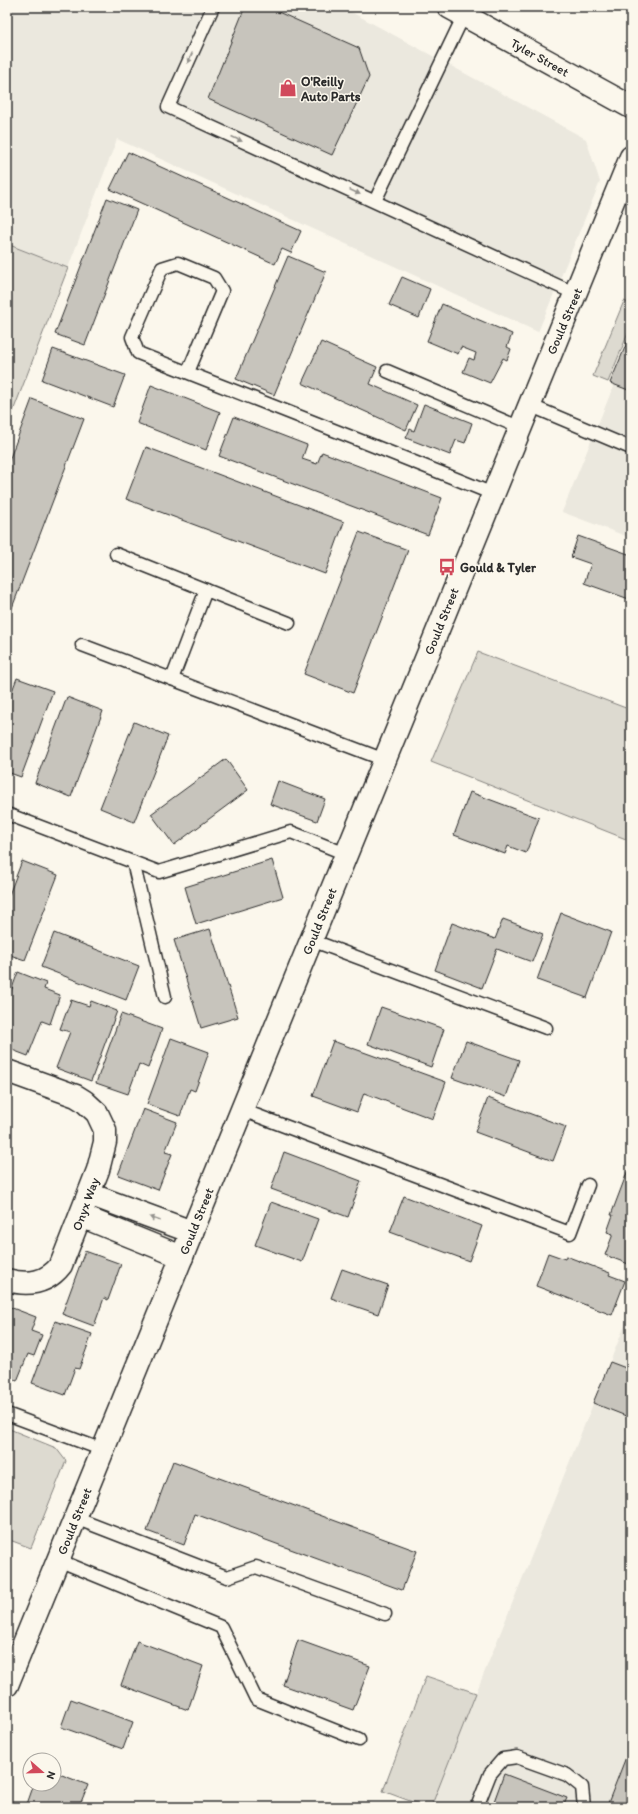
<svg xmlns="http://www.w3.org/2000/svg" width="638" height="1814" font-family="Itim,sans-serif">
	<rect width="100%" height="100%" fill="#fbf7ec"/>
	<filter id="ink" filterUnits="userSpaceOnUse"><feTurbulence type="fractalNoise" baseFrequency=".025" numOctaves="2"/><feDisplacementMap in="SourceGraphic" scale="8" xChannelSelector="R" yChannelSelector="G"/><feConvolveMatrix kernelMatrix="1 2 1 2 8 2 1 2 1" color-interpolation-filters="sRGB"/></filter>
	<g filter="url(#ink)">
		<g fill="#ebe8de">
			<path d="M7,7H342L586,139L600,182L538,332L117,139L68,268L7,244Z"/>
			<path d="M631,331V538L562,512L614,385L610,383Z"/>
			<path d="M631,1310V1807H431L476,1693Z"/>
		</g>
		<g fill="#dddad0" stroke="#84827e">
			<path d="M7,244L68,268L7,427Z"/>
			<path d="M624,301L631,304V326L608,382L593,376Z"/>
			<path d="M478,652L631,710V841L431,762Z"/>
			<path d="M7,1428L56,1448L66,1461L31,1548L7,1539Z"/>
			<path d="M426,1676L476,1693L431,1807H426L383,1791Z"/>
		</g>
		<g fill="#c7c4bc" stroke="#2b2b2b">
			<path d="M245,7H267L359,48L369,77L332,155L208,99Z"/>
			<path d="M128,152L301,231L291,253L282,249L275,264L110,189Z"/>
			<path d="M107,198L137,210L85,345L55,334Z"/>
			<path d="M288,256L326,272L274,395L236,379Z"/>
			<path d="M402,277L430,289L419,318L389,305Z"/>
			<path d="M442,304L512,334L507,347L511,349L507,360L503,358L490,383L463,372L469,358L474,360L476,353L461,347L458,354L427,341Z"/>
			<path d="M631,333V391L610,383Z"/>
			<path d="M321,342L377,367L370,384L417,405L406,430L302,383Z"/>
			<path d="M53,349L125,375L113,407L42,380Z"/>
			<path d="M151,385L220,412L206,450L137,423Z"/>
			<path d="M32,399L84,419L7,621V466Z"/>
			<path d="M424,404L472,423L465,443L456,440L450,455L406,438L410,429L414,431Z"/>
			<path d="M234,417L307,445L302,459L317,464L322,452L442,498L428,535L219,456Z"/>
			<path d="M146,447L344,522L325,574L126,499Z"/>
			<path d="M359,532L408,550L353,693L304,674Z"/>
			<path d="M578,536L631,555V592L629,599L584,583L591,564L571,557Z"/>
			<path d="M17,678L53,691L21,777L7,772V704Z"/>
			<path d="M67,697L103,711L71,797L35,783Z"/>
			<path d="M134,722L168,736L134,822L100,808Z"/>
			<path d="M226,759L248,790L174,845L151,814Z"/>
			<path d="M278,781L325,799L317,821L270,804Z"/>
			<path d="M470,792L539,818L526,853L508,846L505,854L454,835Z"/>
			<path d="M272,860L283,897L196,924L185,887Z"/>
			<path d="M22,861L58,875L25,960L7,954V900Z"/>
			<path d="M561,913L611,932L587,998L537,980Z"/>
			<path d="M503,919L543,934L532,962L497,949L482,988L435,970L452,923L495,939Z"/>
			<path d="M210,929L238,1017L201,1028L174,940Z"/>
			<path d="M54,933L139,966L126,1000L41,967Z"/>
			<path d="M7,971L12,973L7,987Z"/>
			<path d="M18,972L46,983L44,989L60,995L50,1024L42,1021L28,1056L7,1048V1002Z"/>
			<path d="M71,1000L89,1006L91,1001L117,1011L91,1081L56,1068L70,1032L60,1029Z"/>
			<path d="M381,1007L444,1029L431,1067L368,1044Z"/>
			<path d="M121,1014L162,1029L148,1068L139,1064L128,1094L96,1083Z"/>
			<path d="M171,1038L209,1052L195,1091L190,1089L180,1116L147,1104Z"/>
			<path d="M333,1041L446,1082L433,1119L364,1093L357,1112L313,1096Z"/>
			<path d="M466,1041L519,1060L506,1097L452,1078Z"/>
			<path d="M488,1098L566,1127L553,1161L475,1132Z"/>
			<path d="M143,1109L177,1122L165,1152L172,1154L158,1190L118,1175Z"/>
			<path d="M284,1152L361,1181L348,1217L271,1189Z"/>
			<path d="M631,1169V1265L605,1255L613,1234L607,1232L613,1215H611L628,1170L630,1171Z"/>
			<path d="M404,1196L482,1226L469,1261L390,1232Z"/>
			<path d="M271,1202L318,1219L302,1262L255,1245Z"/>
			<path d="M85,1251L121,1264L108,1300L104,1298L94,1326L62,1314Z"/>
			<path d="M548,1253L565,1259L566,1256L610,1273L609,1275L625,1281L612,1315L536,1286Z"/>
			<path d="M342,1269L388,1285L378,1314L331,1298Z"/>
			<path d="M7,1306L36,1317L31,1331L42,1335L34,1356L28,1354L17,1381L7,1377Z"/>
			<path d="M55,1321L92,1334L79,1369L75,1368L65,1395L32,1383Z"/>
			<path d="M610,1362L631,1370V1418L593,1403Z"/>
			<path d="M173,1461L417,1551L402,1590L195,1514L184,1545L147,1531Z"/>
			<path d="M298,1640L370,1666L353,1710L283,1685Z"/>
			<path d="M137,1641L203,1666L188,1710L121,1685Z"/>
			<path d="M71,1699L133,1722L123,1749L61,1727Z"/>
			<path d="M628,1752L631,1753V1807H618L608,1803Z"/>
			<path d="M54,1772L88,1785L79,1807H26L34,1784H54Z"/>
			<path d="M504,1774L567,1798L563,1807H492Z"/>
		</g>
		<g fill="none" stroke-linecap="round" stroke-linejoin="round">
			<g stroke="#2b2b2b" stroke-width="15">
				<g id="service">
					<path d="M213,7L168,107L576,294"/>
					<path d="M375,201L464,15"/>
					<path d="M387,371L521,428"/>
					<path d="M188,372L222,291L214,278L178,263L162,268L132,337L138,353C257,400 376,446 493,494"/>
					<path d="M529,405L631,448"/>
					<path d="M116,554L206,590"/>
					<path d="M82,645L385,760"/>
					<path d="M172,679L206,590L289,623"/>
					<path d="M7,814L159,872L291,832L346,854"/>
					<path d="M133,862L165,997"/>
					<path d="M311,940L546,1028"/>
					<path d="M242,1110L570,1233L588,1185"/>
					<path d="M7,1414L103,1450"/>
					<path d="M75,1518L227,1577L256,1567L385,1614"/>
					<path d="M58,1560L221,1627L256,1699L359,1740"/>
					<path d="M477,1807L490,1774L503,1759L517,1757L567,1775L582,1787L584,1807"/>
				</g>
			</g>
			<g stroke="#2b2b2b" stroke-width="25">
				<g id="minor">
					<path d="M7,1071L76,1096L84,1101L97,1113L105,1130V1142L98,1170L61,1265C47,1283 29,1286 7,1280"/>
					<path d="M89,1194L192,1232"/>
					<path d="M81,1216L182,1257"/>
					<path d="M7,1685L631,157"/>
				</g>
			</g>
			<g stroke="#2b2b2b" stroke-width="25">
				<path id="primary" d="M449,7L631,107"/>
			</g>
			<use href="#service" stroke="#fbf7ec" stroke-width="12"/>
			<use href="#minor" stroke="#fbf7ec" stroke-width="22"/>
			<use href="#primary" stroke="#fbf7ec" stroke-width="22"/>
		</g>
		<defs><path id="oneway-solid" d="M-6-.8H1V-3.2L6.5 0L1 3.2V.8H-6Z"/></defs>
		<g fill="#93918c">
			<use href="#oneway-solid" transform="translate(190 58) rotate(114)"/>
			<use href="#oneway-solid" transform="translate(237 139) rotate(24)"/>
			<use href="#oneway-solid" transform="translate(355 192) rotate(24)"/>
			<use href="#oneway-solid" transform="translate(155 1219) rotate(-160)"/>
		</g>
	</g>
	<defs>
		<g id="shop-bare" transform="scale(1.38)"><path d="M-5-2.5h2.3a2.7 3.5 0 0 1 5.4 0H5L5.5 6h-11ZM-1.5-2.5h3a1.5 2.3 0 0 0-3 0Z" fill="#d1495b" stroke="#fbf7ec" stroke-width="2.5" paint-order="stroke"/></g>
		<g id="bus-bare" transform="scale(1.38)"><path d="M-5-6H5V4H4V6H2V4H-2V6H-4V4H-5ZM-3.5-4V0h7V-4ZM-3.5 1.2v1.5H-2V1.2ZM2 1.2v1.5H3.5V1.2Z" fill="#d1495b" stroke="#fbf7ec" stroke-width="2.5" paint-order="stroke"/></g>
	</defs>
	<g fill-rule="evenodd">
		<use href="#shop-bare" x="288" y="88"/>
		<use href="#bus-bare" x="447" y="567"/>
	</g>
	<g text-anchor="middle" stroke-width="3" stroke-linejoin="round" paint-order="stroke">
		<g font-size="13" fill="#2b2b2b" stroke="#fbf7ec">
			<text transform="translate(540 57) rotate(29)" y="5">Tyler Street</text>
			<text transform="translate(564 321) rotate(-67)" y="5">Gould Street</text>
			<text transform="translate(441 621) rotate(-68)" y="5">Gould Street</text>
			<text transform="translate(319 921) rotate(-68)" y="5">Gould Street</text>
			<text transform="translate(85 1204) rotate(-70)" y="5">Onyx Way</text>
			<text transform="translate(196 1221) rotate(-68)" y="5">Gould Street</text>
			<text transform="translate(74 1521) rotate(-68)" y="5">Gould Street</text>
		</g>
		<g font-size="13" font-weight="bold" fill="#2b2b2b" stroke="#fbf7ec" text-anchor="start">
			<text x="301" y="86">O'Reilly<tspan x="301" dy="15">Auto Parts</tspan></text>
			<text x="460" y="572">Gould &amp; Tyler</text>
		</g>
	</g>
	<rect width="638" height="1814" fill="none" stroke="#fbf7ec" stroke-width="24"/>
	<rect x="12" y="12" width="614" height="1790" fill="none" stroke="#2b2b2b" stroke-width="1.5" filter="url(#ink)"/>
	<g transform="translate(42 1772) rotate(110)"><circle r="19" fill="#fbf7ec" stroke="#a8a59f"/>
	<path d="M0-3L7 15L0 10L-7 15Z" fill="#d1495b"/>
	<text y="-6" font-size="11" font-weight="bold" text-anchor="middle" fill="#2b2b2b">N</text>
	</g>
</svg>
